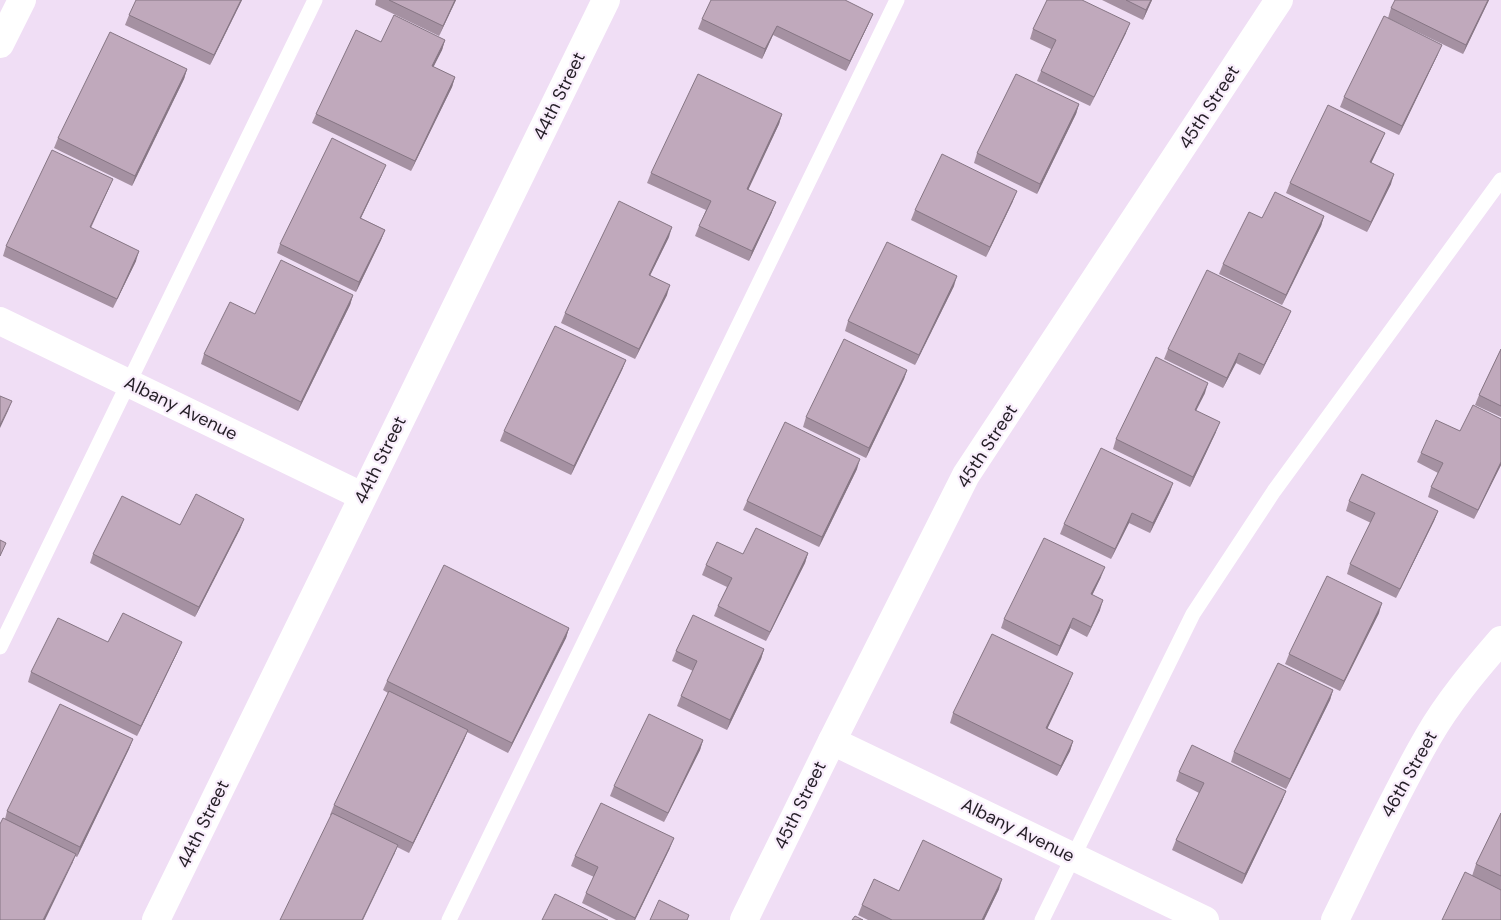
<svg xmlns="http://www.w3.org/2000/svg" width="1501" height="920" font-family="'DM Sans',sans-serif">
	<rect width="100%" height="100%" fill="#f0def5"/>
	<g fill="none" stroke-linecap="round" stroke-linejoin="round">
		<g stroke="#fff" stroke-width="15">
			<path d="M0,647L315,0"/>
			<path d="M449,920L897,0"/>
			<path d="M1042,920L1193,614L1274,491L1501,180"/>
		</g>
		<g stroke="#fff" stroke-width="28">
			<path d="M0,44L22,0"/>
			<path d="M0,321L362,496"/>
			<path d="M832,741L1205,920"/>
			<path d="M156,920L606,0"/>
			<path d="M744,920L832,741L966,475L1279,0"/>
			<path d="M1335,920C1365,859 1394,796 1428,737C1448,702 1475,670 1501,640"/>
		</g>
	</g>
	<g fill="#a591a2">
		<path d="M242,0L210,65L125,25L129,15Z"/>
		<path d="M376,0H456L439,36L375,5Z"/>
		<path d="M1102,0H1152L1143,20Z"/>
		<path d="M1489,0L1463,54L1388,18L1391,8Z"/>
		<path d="M873,14L869,23L846,71L773,35L762,59L698,29L702,19Z"/>
		<path d="M1033,29L1126,33L1090,106L1037,81L1041,71L1051,49L1030,39Z"/>
		<path d="M445,40L442,50L433,67L455,77L452,87L411,171L312,123L316,114L381,42Z"/>
		<path d="M1438,54L1399,135L1340,107L1344,97Z"/>
		<path d="M187,69L184,79L132,186L54,148L58,138Z"/>
		<path d="M1079,104L1076,114L1037,194L974,163L977,153Z"/>
		<path d="M782,114L779,124L748,189L772,212L749,261L695,236L699,226L706,210L647,183L651,173Z"/>
		<path d="M1385,133L1381,142L1371,163L1391,184L1367,232L1286,193L1290,183Z"/>
		<path d="M382,174L361,218L385,230L381,240L356,292L277,253L280,244Z"/>
		<path d="M109,188L91,228L136,261L113,308L3,256L6,246Z"/>
		<path d="M1013,201L986,257L911,220L915,210Z"/>
		<path d="M1324,216L1321,226L1282,305L1219,274L1223,264L1262,218Z"/>
		<path d="M669,237L650,275L667,295L635,359L561,323L565,313Z"/>
		<path d="M954,286L915,365L845,331L848,321Z"/>
		<path d="M353,295L350,305L298,411L201,364L204,354Z"/>
		<path d="M1291,311L1287,320L1260,375L1236,363L1223,388L1164,359L1168,349Z"/>
		<path d="M1501,349V417L1475,405L1479,395Z"/>
		<path d="M626,360L622,370L571,475L500,441L504,431Z"/>
		<path d="M907,370L904,379L866,458L803,427L806,417Z"/>
		<path d="M1205,393L1196,411L1216,432L1190,487L1113,449L1116,439Z"/>
		<path d="M1501,419V465L1474,519L1428,497L1431,487L1438,473L1417,462L1421,453L1460,431Z"/>
		<path d="M857,469L819,547L743,510L747,501Z"/>
		<path d="M1170,492L1150,533L1129,523L1111,559L1060,534L1064,524Z"/>
		<path d="M1349,501L1438,511L1434,521L1396,598L1347,574L1350,564L1371,523L1346,511Z"/>
		<path d="M244,519L240,529L195,617L90,563L93,554L180,525Z"/>
		<path d="M808,553L805,563L766,641L714,616L718,606L727,587L702,575L706,565L743,554Z"/>
		<path d="M1101,577L1092,595L1100,610L1087,637L1070,628L1057,656L1001,628L1004,619Z"/>
		<path d="M1379,613L1340,691L1285,664L1289,654Z"/>
		<path d="M569,628L566,638L508,753L467,732L464,740L409,853L397,847L394,855L330,815L334,805L388,693L383,690L387,681Z"/>
		<path d="M108,642L178,651L137,736L28,682L31,672Z"/>
		<path d="M764,649L761,659L727,730L677,706L681,696L693,671L672,661L676,651Z"/>
		<path d="M1069,683L1047,728L1073,741L1070,751L1057,776L950,723L953,713Z"/>
		<path d="M1333,690L1330,700L1286,789L1231,762L1234,752Z"/>
		<path d="M133,739L129,749L77,857L75,856L72,864L5,819L7,811Z"/>
		<path d="M703,740L700,750L664,822L610,796L614,786Z"/>
		<path d="M1179,772L1286,791L1282,801L1242,884L1172,850L1176,840L1199,793L1176,781Z"/>
		<path d="M1501,813V920L1472,876L1476,864Z"/>
		<path d="M670,848L635,920H616L582,903L586,893L594,877L571,866L575,856Z"/>
		<path d="M999,889L984,920H868L858,915L862,905L899,891Z"/>
	</g>
	<g fill="#867684">
		<path d="M241,0H242L210,65L214,55Z"/>
		<path d="M455,0H456L439,36L443,26Z"/>
		<path d="M1151,0H1152L1143,20L1146,10Z"/>
		<path d="M1488,0H1489L1463,54L1466,45Z"/>
		<path d="M873,14L869,23L846,71L850,61Z"/>
		<path d="M1130,23L1126,33L1090,106L1094,97Z"/>
		<path d="M777,26L773,35L762,59L765,49Z"/>
		<path d="M445,40L442,50L429,76L432,66Z"/>
		<path d="M1442,45L1438,54L1399,135L1402,126Z"/>
		<path d="M187,69L184,79L132,186L135,176Z"/>
		<path d="M455,77L452,87L411,171L415,161Z"/>
		<path d="M1079,104L1076,114L1037,194L1040,184Z"/>
		<path d="M782,114L779,124L744,199L747,189Z"/>
		<path d="M1385,133L1381,142L1367,172L1370,162Z"/>
		<path d="M386,165L382,174L356,228L360,218Z"/>
		<path d="M1394,174L1391,184L1367,232L1371,222Z"/>
		<path d="M113,179L109,188L86,237L90,227Z"/>
		<path d="M1017,191L1013,201L986,257L990,247Z"/>
		<path d="M776,202L772,212L749,261L752,251Z"/>
		<path d="M1324,216L1321,226L1282,305L1286,295Z"/>
		<path d="M672,227L669,237L646,284L649,275Z"/>
		<path d="M385,230L381,240L356,292L359,282Z"/>
		<path d="M139,251L136,261L113,308L117,299Z"/>
		<path d="M957,276L954,286L915,365L919,355Z"/>
		<path d="M670,285L667,295L635,359L639,349Z"/>
		<path d="M353,295L350,305L298,411L301,402Z"/>
		<path d="M1291,311L1287,320L1260,375L1264,365Z"/>
		<path d="M1239,353L1236,363L1223,388L1227,378Z"/>
		<path d="M626,360L622,370L571,475L574,466Z"/>
		<path d="M907,370L904,379L866,458L869,448Z"/>
		<path d="M1208,383L1205,393L1191,420L1195,410Z"/>
		<path d="M12,401L8,411L0,428V425Z"/>
		<path d="M1220,422L1216,432L1190,487L1193,477Z"/>
		<path d="M860,459L857,469L819,547L822,537Z"/>
		<path d="M1501,462V465L1474,519L1478,510Z"/>
		<path d="M1173,483L1170,492L1150,533L1153,523Z"/>
		<path d="M1438,511L1434,521L1396,598L1400,589Z"/>
		<path d="M1132,513L1129,523L1111,559L1115,549Z"/>
		<path d="M244,519L240,529L195,617L199,607Z"/>
		<path d="M808,553L805,563L766,641L770,632Z"/>
		<path d="M1105,567L1101,577L1088,604L1091,594Z"/>
		<path d="M1103,600L1100,610L1087,637L1091,627Z"/>
		<path d="M1382,603L1379,613L1340,691L1344,681Z"/>
		<path d="M1073,618L1070,628L1057,656L1060,646Z"/>
		<path d="M569,628L566,638L508,753L512,743Z"/>
		<path d="M182,642L178,651L137,736L141,726Z"/>
		<path d="M764,649L761,659L727,730L730,720Z"/>
		<path d="M1073,673L1069,683L1043,738L1046,728Z"/>
		<path d="M1333,690L1330,700L1286,789L1290,779Z"/>
		<path d="M468,730L464,740L409,853L413,843Z"/>
		<path d="M133,739L129,749L77,857L80,847Z"/>
		<path d="M703,740L700,750L664,822L668,813Z"/>
		<path d="M1073,741L1070,751L1057,776L1061,766Z"/>
		<path d="M1286,791L1282,801L1242,884L1245,874Z"/>
		<path d="M674,838L670,848L635,920H634Z"/>
		<path d="M398,845L394,855L363,920H362Z"/>
		<path d="M76,854L72,864L45,920H43Z"/>
		<path d="M1002,879L999,889L984,920H982Z"/>
	</g>
	<g fill="#c0a9bc" stroke="#867684">
		<path d="M136,0H241L214,55L129,15Z"/>
		<path d="M389,0H455L443,26Z"/>
		<path d="M711,0H845L873,14L850,61L777,26L765,49L702,19Z"/>
		<path d="M1047,0H1082L1130,23L1094,97L1041,71L1056,40L1033,29Z"/>
		<path d="M1126,0H1151L1146,10Z"/>
		<path d="M1395,0H1488L1466,45L1391,8Z"/>
		<path d="M394,15L445,40L432,66L455,77L415,161L316,114L356,30L381,42Z"/>
		<path d="M1384,16L1442,45L1402,126L1344,97Z"/>
		<path d="M110,32L187,69L135,176L58,138Z"/>
		<path d="M698,74L782,114L747,189L776,202L752,251L699,226L711,201L651,173Z"/>
		<path d="M1016,74L1079,104L1040,184L977,153Z"/>
		<path d="M1328,105L1385,133L1370,162L1394,174L1371,222L1290,183Z"/>
		<path d="M332,138L386,165L360,218L385,230L359,282L280,244Z"/>
		<path d="M52,150L113,179L90,227L139,251L117,299L6,246Z"/>
		<path d="M942,154L1017,191L990,247L915,210Z"/>
		<path d="M1275,192L1324,216L1286,295L1223,264L1249,212L1262,218Z"/>
		<path d="M619,201L672,227L649,275L670,285L639,349L565,313Z"/>
		<path d="M887,242L957,276L919,355L848,321Z"/>
		<path d="M281,260L353,295L301,402L204,354L230,302L255,314Z"/>
		<path d="M1207,270L1291,311L1264,365L1239,353L1227,378L1168,349Z"/>
		<path d="M555,326L626,360L574,466L504,431Z"/>
		<path d="M844,339L907,370L869,448L806,417Z"/>
		<path d="M1501,349V406L1479,395Z"/>
		<path d="M1156,357L1208,383L1195,410L1220,422L1193,477L1116,439Z"/>
		<path d="M0,396L12,401L0,425Z"/>
		<path d="M1473,405L1501,419V462L1478,510L1431,487L1443,463L1421,453L1436,420L1460,431Z"/>
		<path d="M785,422L860,459L822,537L747,501Z"/>
		<path d="M1101,448L1173,483L1153,523L1132,513L1115,549L1064,524Z"/>
		<path d="M1362,474L1438,511L1400,589L1350,564L1375,513L1349,501Z"/>
		<path d="M196,494L244,519L199,607L93,554L122,496L180,525Z"/>
		<path d="M756,528L808,553L770,632L718,606L732,578L706,565L717,542L743,554Z"/>
		<path d="M1044,538L1105,567L1091,594L1103,600L1091,627L1073,618L1060,646L1004,619Z"/>
		<path d="M0,540L6,543L0,556Z"/>
		<path d="M444,565L569,628L512,743L387,681Z"/>
		<path d="M1327,576L1382,603L1344,681L1289,654Z"/>
		<path d="M123,613L182,642L141,726L31,672L58,618L108,642Z"/>
		<path d="M693,615L764,649L730,720L681,696L697,661L676,651Z"/>
		<path d="M992,634L1073,673L1046,728L1073,741L1061,766L953,713Z"/>
		<path d="M1278,663L1333,690L1290,779L1234,752Z"/>
		<path d="M389,691L468,730L413,843L334,805Z"/>
		<path d="M60,704L133,739L80,847L7,811Z"/>
		<path d="M649,714L703,740L668,813L614,786Z"/>
		<path d="M1192,745L1286,791L1245,874L1176,840L1204,783L1179,772Z"/>
		<path d="M601,803L674,838L635,918L586,893L598,867L575,856Z"/>
		<path d="M332,813L398,845L362,920H280Z"/>
		<path d="M1501,813V876L1476,864Z"/>
		<path d="M3,818L76,854L43,920H0V824Z"/>
		<path d="M923,840L1002,879L982,920H892L862,905L874,879L899,891Z"/>
		<path d="M1465,872L1501,890V920H1442Z"/>
		<path d="M555,894L608,920H542Z"/>
		<path d="M659,900L689,915L687,920H650Z"/>
		<path d="M855,916L863,920H852Z"/>
	</g>
	<g text-anchor="middle" stroke-width="4.5" stroke-linejoin="round" paint-order="stroke">
		<g font-size="18" fill="#231d25" stroke="#f9eefc">
			<text transform="translate(559 96) rotate(-64)" y="6">44th Street</text>
			<text transform="translate(1209 107) rotate(-57)" y="6">45th Street</text>
			<text transform="translate(181 408) rotate(26)" y="6">Albany Avenue</text>
			<text transform="translate(987 446) rotate(-57)" y="6">45th Street</text>
			<text transform="translate(380 460) rotate(-64)" y="6">44th Street</text>
			<text transform="translate(1409 774) rotate(-61)" y="6">46th Street</text>
			<text transform="translate(800 805) rotate(-64)" y="6">45th Street</text>
			<text transform="translate(203 824) rotate(-64)" y="6">44th Street</text>
			<text transform="translate(1018 830) rotate(26)" y="6">Albany Avenue</text>
		</g>
	</g>
</svg>
